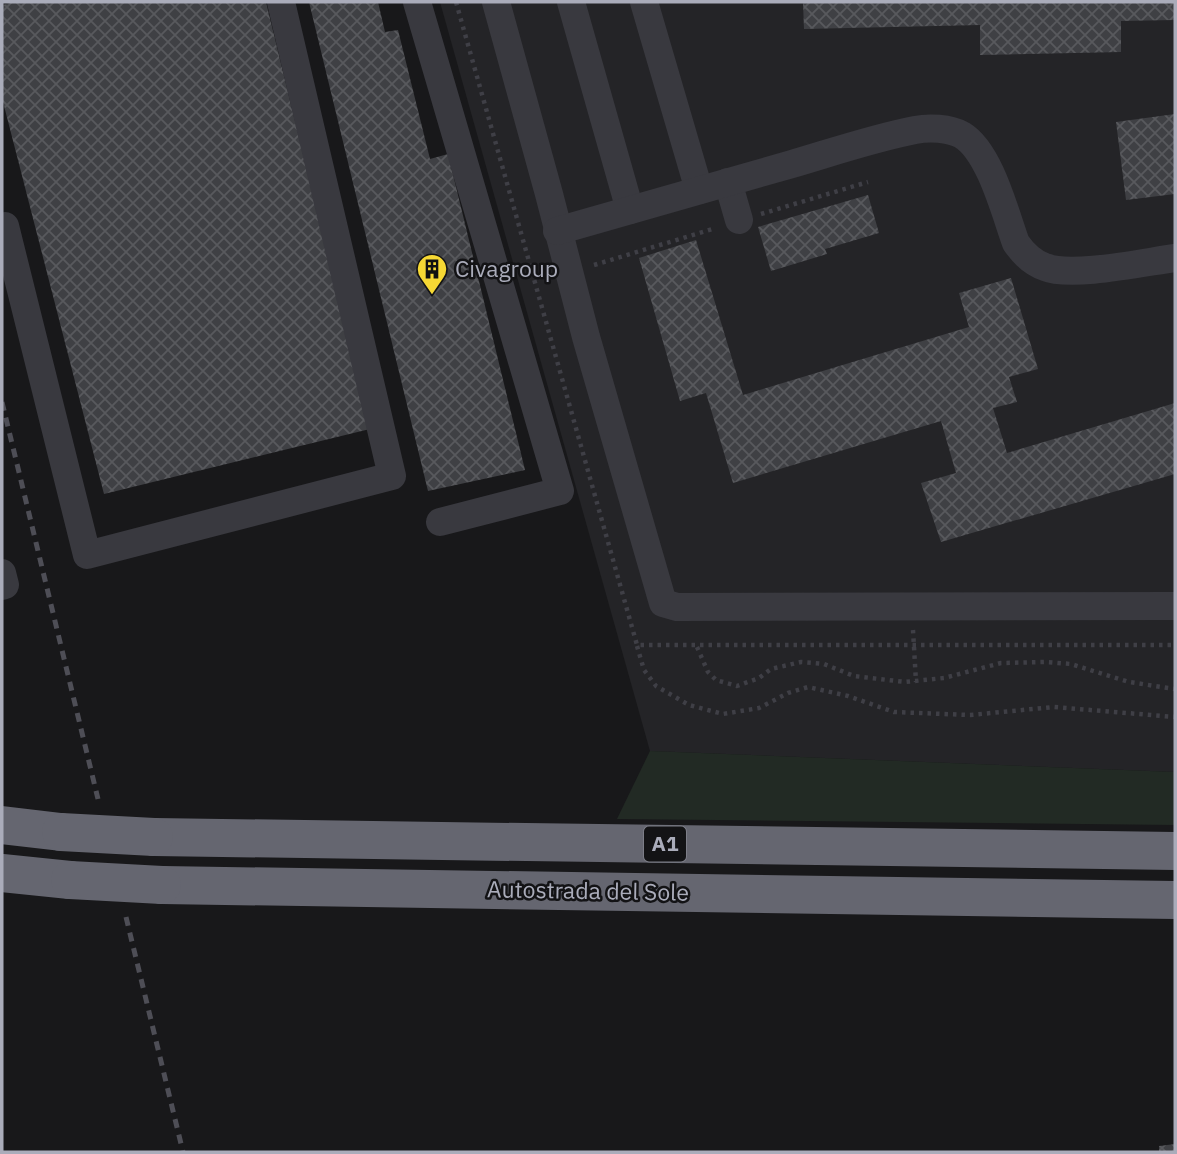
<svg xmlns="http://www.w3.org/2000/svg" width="1177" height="1154" font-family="'IBM Plex Sans',sans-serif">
	<defs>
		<pattern id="building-cross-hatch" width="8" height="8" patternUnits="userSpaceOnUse" patternTransform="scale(1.75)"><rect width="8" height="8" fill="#3f4044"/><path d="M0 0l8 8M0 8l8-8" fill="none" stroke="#58595d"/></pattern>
	</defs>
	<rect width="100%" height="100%" fill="#18181a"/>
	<path fill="#242427" d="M440,2H1175V772L650,751Z"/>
	<path fill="#222a24" d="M650,751L1175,772V825L617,819Z"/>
	<g fill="url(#building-cross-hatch)">
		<path d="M15,2H266L370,429L104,494L2,98V5Z"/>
		<path d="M309,2H378L385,32L398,30L430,159L448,154L525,470L428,491Z"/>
		<path d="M803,2H1175V20L1121,21V52L980,55V25L804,29Z"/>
		<path d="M1175,114V194L1126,200L1116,122Z"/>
		<path d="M868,195L879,233L825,249L827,254L771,271L758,227Z"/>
		<path d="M696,240L743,395L969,327L959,293L1011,278L1038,369L1009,377L1017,402L993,408L1007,453L1175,403V474L941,542L921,483L956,473L941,421L733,483L706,393L680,401L639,258Z"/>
		<path d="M1175,1144V1152H1159V1146Z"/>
	</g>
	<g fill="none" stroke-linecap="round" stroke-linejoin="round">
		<g stroke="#3f3f46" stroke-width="4.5" stroke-dasharray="3.5 5" stroke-linecap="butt">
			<path d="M456,2L637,645H1175"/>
			<path d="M761,214L868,182"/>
			<path d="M594,265L716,228"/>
			<path d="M913,630L916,682"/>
			<path d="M637,646L644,670L656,686L689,705L723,714L759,708L788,693L808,687L848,696L894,712L970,715L1054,707L1175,717"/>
			<path d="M697,647L708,672L716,680L737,686L759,678L771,669L801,662L824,664L854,676L905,682L944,678L1001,663L1045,662L1071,664L1129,682L1175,689"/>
		</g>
		<g stroke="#39393f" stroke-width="28">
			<path d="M417,2L560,491L440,522"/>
			<path d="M496,2L549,194L586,337L663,603L677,607L1175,606"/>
			<path d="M571,2L630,210"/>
			<path d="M644,2L699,190"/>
			<path d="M728,182L739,220"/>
			<path d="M5,226L87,555L392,476L281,2"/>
			<path d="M557,231C636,209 714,186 792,164C833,152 874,138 915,130C929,127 949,128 962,135C990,152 1005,213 1016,243C1023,253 1033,263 1045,267C1071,278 1145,262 1175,258"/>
			<path d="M2,573L5,585L2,586"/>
		</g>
		<g stroke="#656670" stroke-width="38">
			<path d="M2,825L61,832"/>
			<path d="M154,837L1175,851"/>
			<path d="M2,873L70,880"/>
			<path d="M162,885L1175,900"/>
		</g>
		<g stroke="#4e4e56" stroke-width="5" stroke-dasharray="9 7" stroke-linecap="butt">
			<path d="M2,402L98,799"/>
			<path d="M126,917L183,1152"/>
		</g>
		<g stroke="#656670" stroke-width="38">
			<path d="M61,832L154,837"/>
			<path d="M70,880L162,885"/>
		</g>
	</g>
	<defs>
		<g id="building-pin" transform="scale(1.575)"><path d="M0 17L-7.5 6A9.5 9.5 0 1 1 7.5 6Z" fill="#f6d834" stroke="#131315"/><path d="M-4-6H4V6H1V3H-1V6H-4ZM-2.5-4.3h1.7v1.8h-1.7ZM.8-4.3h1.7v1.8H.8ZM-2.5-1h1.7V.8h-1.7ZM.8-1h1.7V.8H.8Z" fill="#111"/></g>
	</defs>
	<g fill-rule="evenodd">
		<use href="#building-pin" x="432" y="269"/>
	</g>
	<g text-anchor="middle" stroke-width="5" stroke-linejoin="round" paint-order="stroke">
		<rect fill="#131315" stroke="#7d7e88" stroke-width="2" x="644" y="826.5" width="42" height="35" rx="5"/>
		<g font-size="21" font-weight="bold" fill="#aaacba">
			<text x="665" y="851">A1</text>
		</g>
		<g font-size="23" fill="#aaacba" stroke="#131315" text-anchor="start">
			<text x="455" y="277">Civagroup</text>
		</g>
		<g font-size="23" fill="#aaacba" stroke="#131315">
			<text transform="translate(588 891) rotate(1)" y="8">Autostrada del Sole</text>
		</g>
	</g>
	<rect width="1177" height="1154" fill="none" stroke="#aaacba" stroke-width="7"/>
</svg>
